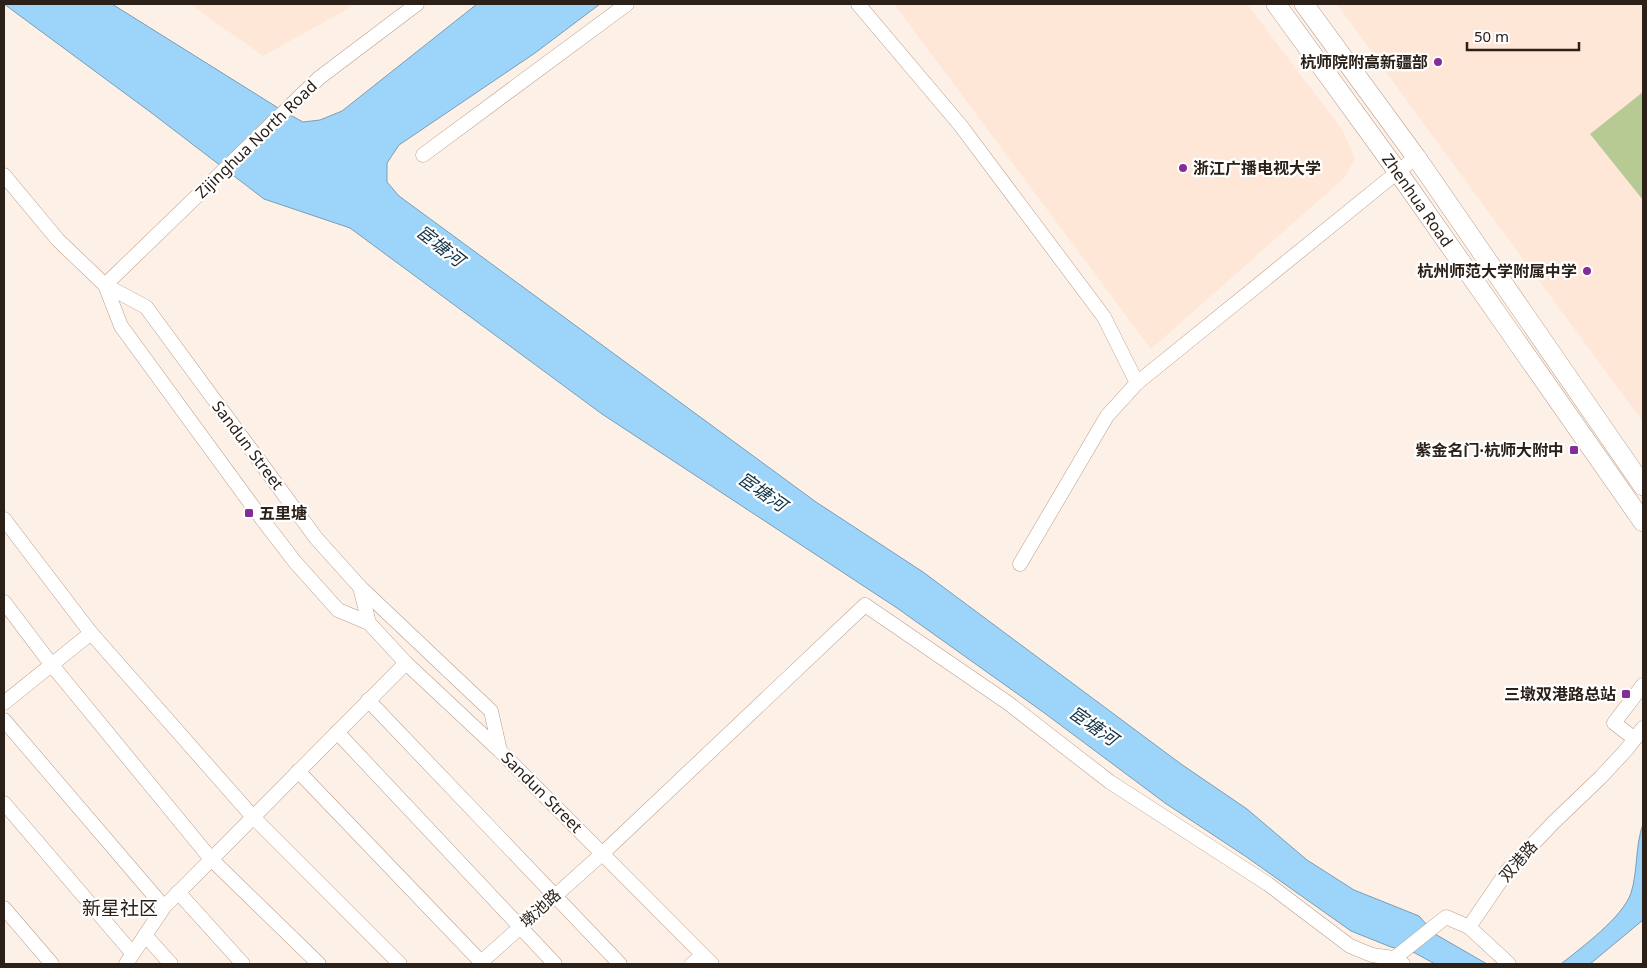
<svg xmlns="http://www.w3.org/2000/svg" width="1647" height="968" font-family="'Noto Sans','Noto Sans SC',sans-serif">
	<rect width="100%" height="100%" fill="#fdf0e7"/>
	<g fill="#fee7d7">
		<path d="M190,4H356L263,56Z"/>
		<path d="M894,4H1247L1343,131L1355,159L1344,178L1151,349Z"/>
		<path d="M1337,4H1643V422L1420,119Z"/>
	</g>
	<path fill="#b7ca94" d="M1643,92V200L1590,134Z"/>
	<g fill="#9cd4fa" stroke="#7a9eb6">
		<path d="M4,4H112L283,111L303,122L320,120L342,111L477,4H600L535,53L399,145L387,163V182L399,196L816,502L923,572L1181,764L1247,809L1307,860L1354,890L1419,916L1435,934L1487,964H1435L1415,953L1391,947L1351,931L1245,856L1165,803L1043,712L897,608L602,414L350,228L264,199L153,114Z"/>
		<path d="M1643,824V920L1590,964H1561C1581,948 1623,917 1631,893C1638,871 1635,846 1643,824Z"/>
	</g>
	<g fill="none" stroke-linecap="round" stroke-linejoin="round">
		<g stroke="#bc9e8a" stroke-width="15">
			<g id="minor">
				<path d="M858,4L961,126L1104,317L1137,383"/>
				<path d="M423,155L627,4"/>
				<path d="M4,175L58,240L105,285L146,307L316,538L360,587L369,623"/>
				<path d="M105,285L121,326L262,519L295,562L338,610L369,623L406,663L500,751L712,964"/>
				<path d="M105,285L319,78L417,4"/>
				<path d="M4,519L91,633L253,817L400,964"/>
				<path d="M1020,564L1107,416L1137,383L1416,157"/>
				<path d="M360,587L491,711L500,751"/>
				<path d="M4,602L51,664L211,859L319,964"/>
				<path d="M368,700L620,964"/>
				<path d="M4,703L91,633"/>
				<path d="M4,720L164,907"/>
				<path d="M337,732L555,964"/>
				<path d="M1635,739L1614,723L1643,685"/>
				<path d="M298,771L483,964"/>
				<path d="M4,803L133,954"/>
				<path d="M178,892L243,964"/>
				<path d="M4,908L52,964"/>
				<path d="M1469,927L1509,964"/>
				<path d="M145,935L171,964"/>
				<path d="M126,964L164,907L406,663"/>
				<path d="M479,964L603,853L865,605L1008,703L1110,782L1268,884L1350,946L1372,955L1393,958L1403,964"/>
				<path d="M692,964L703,955"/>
				<path d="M1387,964L1446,917L1469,927L1508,870L1554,822L1601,777L1627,749L1643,728"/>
			</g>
		</g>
		<g stroke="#bc9e8a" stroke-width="20">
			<g id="major">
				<path id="s1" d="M1276,4L1398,172L1643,522"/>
				<path d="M1304,4L1416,157L1643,486"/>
			</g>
		</g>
		<use href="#minor" stroke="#fff" stroke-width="14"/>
		<use href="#major" stroke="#fff" stroke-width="19"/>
	</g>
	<g fill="#832c9a" stroke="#fff" stroke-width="2">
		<circle cx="1438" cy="62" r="5"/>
		<circle cx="1183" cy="168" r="5"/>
		<circle cx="1587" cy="271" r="5"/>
		<rect x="1569" y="445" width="10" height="10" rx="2.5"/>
		<rect x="244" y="508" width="10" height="10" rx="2.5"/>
		<rect x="1621" y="689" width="10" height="10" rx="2.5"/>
	</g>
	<g text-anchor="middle" stroke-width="4.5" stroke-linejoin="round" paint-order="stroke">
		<g font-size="16" font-weight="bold" fill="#2c2119" stroke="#fff" text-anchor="end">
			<text x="1428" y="68">杭师院附高新疆部</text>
			<text x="1193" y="174" text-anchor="start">浙江广播电视大学</text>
			<text x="1577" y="277">杭州师范大学附属中学</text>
			<text x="1564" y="456">紫金名门·杭师大附中</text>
			<text x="259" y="519" text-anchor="start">五里塘</text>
			<text x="1616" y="700">三墩双港路总站</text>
		</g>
		<g font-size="16" fill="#2c2119" stroke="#fff">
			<text transform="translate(256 139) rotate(-44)" y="6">Zijinghua North Road</text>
			<text dy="6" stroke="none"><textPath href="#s1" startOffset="242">Zhenhua Road</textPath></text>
			<text transform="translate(248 445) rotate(53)" y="6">Sandun Street</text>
			<text transform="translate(542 792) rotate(45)" y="6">Sandun Street</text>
			<text transform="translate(1518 861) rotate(-49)" y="6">双港路</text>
			<text transform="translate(540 908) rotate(-42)" y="6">墩池路</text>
		</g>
		<g font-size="18" font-style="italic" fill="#133346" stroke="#fff">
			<text transform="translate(440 246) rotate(38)" y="6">宦塘河</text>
			<text transform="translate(762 492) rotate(35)" y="6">宦塘河</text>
			<text transform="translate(1093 726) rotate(35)" y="6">宦塘河</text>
		</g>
		<g font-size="19" fill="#2c2119" stroke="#fff">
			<text x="120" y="915">新星社区</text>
		</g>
	</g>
	<rect width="1647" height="968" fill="none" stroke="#2c2119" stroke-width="10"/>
	<path d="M1467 42v8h112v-8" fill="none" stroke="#2c2119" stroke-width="2.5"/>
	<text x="1474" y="42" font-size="15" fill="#2c2119" stroke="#ffffff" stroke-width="4" paint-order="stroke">50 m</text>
</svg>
